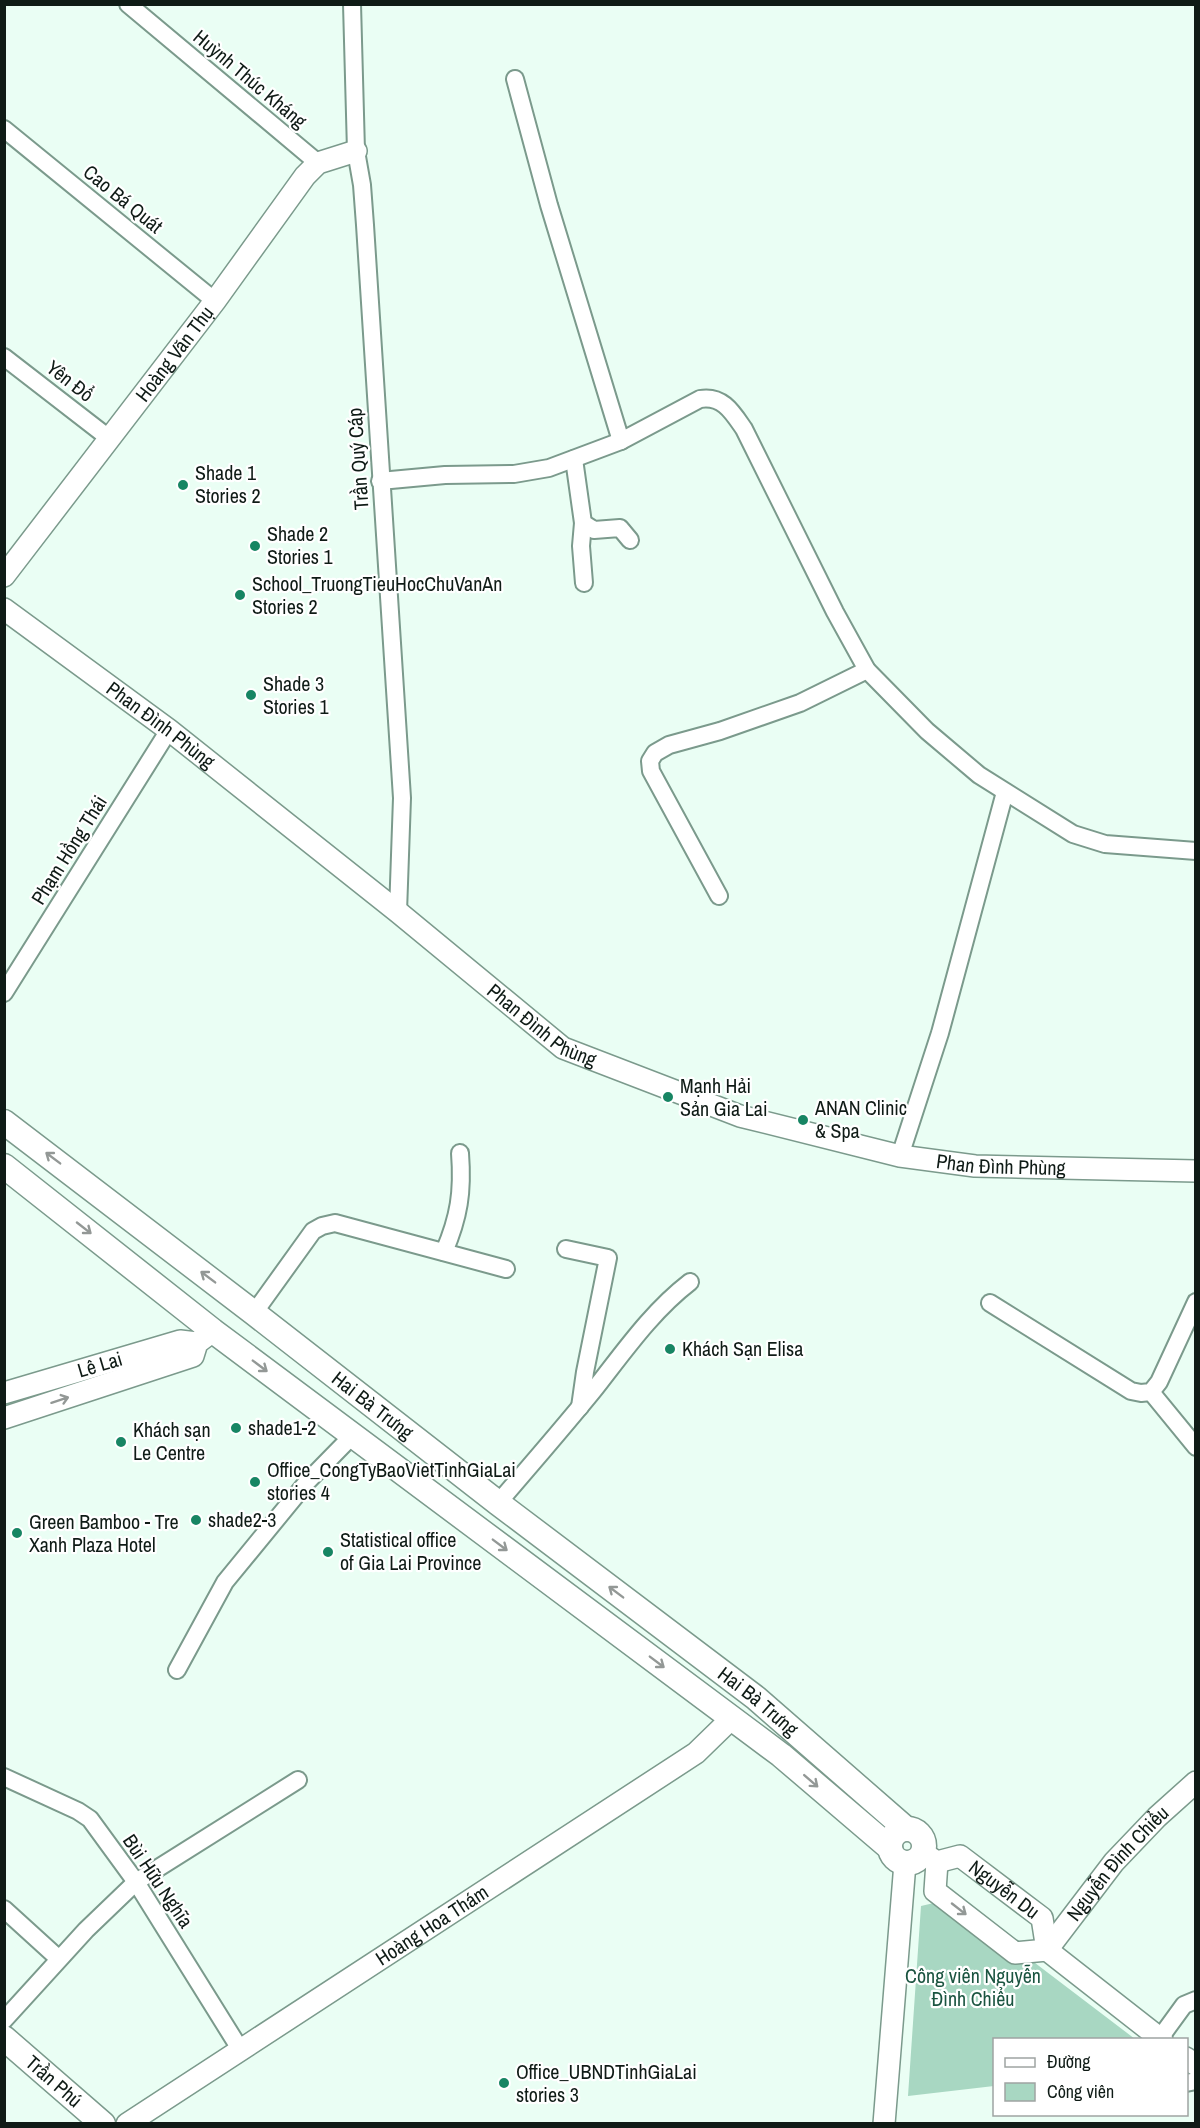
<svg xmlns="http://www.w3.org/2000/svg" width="1200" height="2128" font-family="'Archivo Narrow',sans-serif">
	<rect width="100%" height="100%" fill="#eafef4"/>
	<path fill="#a8d7c2" d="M951,1899L1135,2039L994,2040V2086L908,2096L921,1906Z"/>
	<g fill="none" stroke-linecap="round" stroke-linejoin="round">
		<g stroke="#7b9a8c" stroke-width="20">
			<g id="minor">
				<path d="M128,4L318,163"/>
				<path d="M352,4L356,151L362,185L365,225L402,798L398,912"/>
				<path d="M515,79L549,205L621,441"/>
				<path d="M4,129L215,301"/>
				<path d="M4,357L110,439"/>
				<path d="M574,459L583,523L594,530L620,528L630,540"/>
				<path d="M380,481L445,475L514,474L549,468L621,441L700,399C723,395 733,413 744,429L835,612L867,670L927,731L979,775L1073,834L1105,844L1196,851"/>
				<path d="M583,523L581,546L584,583"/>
				<path d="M719,896L651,771L650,761L655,753L669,745L720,731L800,703L867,670"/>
				<path d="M4,993L169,730"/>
				<path d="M900,1156L940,1033L1005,792"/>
				<path d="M566,1249L608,1258L585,1372L580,1407"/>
				<path d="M444,1252C459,1217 463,1192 460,1153"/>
				<path d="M990,1303L1131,1391L1141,1393L1151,1392L1159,1382L1196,1302"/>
				<path d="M254,1313L313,1231L322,1226L335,1223L506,1269"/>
				<path d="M1151,1392L1196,1447"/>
				<path d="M498,1503C530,1466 562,1429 593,1391C623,1353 651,1312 690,1282"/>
				<path d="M177,1670L225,1582L307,1482L353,1435"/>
				<path d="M4,1777L78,1811L90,1819L136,1882L240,2049"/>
				<path d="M4,1909L59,1959"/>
				<path d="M4,2020L86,1930L136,1882L298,1780"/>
				<path d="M1160,2038L1184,2005L1196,2000"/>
				<path d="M1186,2083L1196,2081"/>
			</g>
		</g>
		<g stroke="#7b9a8c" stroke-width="24">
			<g id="tertiary">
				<path id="s1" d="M4,576L215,301L305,176L318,163L356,151"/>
				<path id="s2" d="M4,609L169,730L398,912L563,1048L740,1116L900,1156L975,1166L1196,1171"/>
				<path id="s3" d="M4,1393L180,1341L197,1343"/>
				<path d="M4,1418L193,1356L197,1343L213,1331"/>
				<path id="s4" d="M923,1853L937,1862L960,1856L1042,1918L1047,1950"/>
				<path d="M937,1862L935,1891L1015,1953L1047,1950L1162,2040"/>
				<path id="s5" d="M1047,1950L1114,1862L1157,1817L1196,1782"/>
				<path d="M1186,2058L1196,2065"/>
				<path id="s6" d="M127,2124L696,1753L732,1718"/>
				<path d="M884,2124L905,1863"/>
			</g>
		</g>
		<g stroke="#7b9a8c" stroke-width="27">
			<g id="secondary">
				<path id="s7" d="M4,1122L254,1313L498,1503L756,1698L905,1828"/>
				<path d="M4,1166L213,1331L781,1755L890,1848"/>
				<circle cx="907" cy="1846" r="17"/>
				<path id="s8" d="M4,2038L103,2124"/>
			</g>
		</g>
		<use href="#minor" stroke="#fff" stroke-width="16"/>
		<use href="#tertiary" stroke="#fff" stroke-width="21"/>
		<use href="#secondary" stroke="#fff" stroke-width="24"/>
	</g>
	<defs><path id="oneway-shaft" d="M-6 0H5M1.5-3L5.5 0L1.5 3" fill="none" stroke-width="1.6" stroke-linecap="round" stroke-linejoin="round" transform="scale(1.5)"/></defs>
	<g stroke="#939896">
		<use href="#oneway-shaft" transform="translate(53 1158) rotate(-143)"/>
		<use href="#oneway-shaft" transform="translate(84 1228) rotate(38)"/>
		<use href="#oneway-shaft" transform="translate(208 1277) rotate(-143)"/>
		<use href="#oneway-shaft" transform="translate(260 1366) rotate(37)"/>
		<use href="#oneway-shaft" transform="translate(60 1400) rotate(-18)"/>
		<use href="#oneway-shaft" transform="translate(500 1545) rotate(37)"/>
		<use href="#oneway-shaft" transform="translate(616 1592) rotate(-143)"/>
		<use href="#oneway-shaft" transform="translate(657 1662) rotate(37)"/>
		<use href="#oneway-shaft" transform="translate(811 1781) rotate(41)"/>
		<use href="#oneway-shaft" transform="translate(959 1909) rotate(38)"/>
	</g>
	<g fill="#178563" stroke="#fff" stroke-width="2">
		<circle cx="183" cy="485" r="6"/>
		<circle cx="255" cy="546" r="6"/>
		<circle cx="240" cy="595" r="6"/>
		<circle cx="251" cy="695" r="6"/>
		<circle cx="668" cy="1097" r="6"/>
		<circle cx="803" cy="1120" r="6"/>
		<circle cx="670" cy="1349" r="6"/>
		<circle cx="236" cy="1428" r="6"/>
		<circle cx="121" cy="1442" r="6"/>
		<circle cx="255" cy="1482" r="6"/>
		<circle cx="196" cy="1520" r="6"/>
		<circle cx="17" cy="1533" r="6"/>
		<circle cx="328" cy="1552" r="6"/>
		<circle cx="504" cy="2083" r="6"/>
	</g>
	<g text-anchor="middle" stroke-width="4.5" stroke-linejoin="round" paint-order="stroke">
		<g font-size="20" fill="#0f1b16" stroke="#fff">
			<text transform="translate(250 79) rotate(40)" y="7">Huỳnh Thúc Kháng</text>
			<text transform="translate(123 199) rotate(39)" y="7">Cao Bá Quát</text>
			<text dy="7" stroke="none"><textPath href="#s1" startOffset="280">Hoàng Văn Thụ</textPath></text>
			<text transform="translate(70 381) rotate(38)" y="7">Yên Đổ</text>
			<text transform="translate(358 459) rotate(-94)" y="7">Trần Quý Cáp</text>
			<text dy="7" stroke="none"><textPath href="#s2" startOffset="195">Phan Đình Phùng</textPath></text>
			<text transform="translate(69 850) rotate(-58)" y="7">Phạm Hồng Thái</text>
			<text dy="7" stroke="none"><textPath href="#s2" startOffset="681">Phan Đình Phùng</textPath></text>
			<text dy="7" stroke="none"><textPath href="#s2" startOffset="1167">Phan Đình Phùng</textPath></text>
			<text dy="7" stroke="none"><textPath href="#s3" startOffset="100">Lê Lai</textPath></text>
			<text dy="7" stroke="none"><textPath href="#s7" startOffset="465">Hai Bà Trưng</textPath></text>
			<text dy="7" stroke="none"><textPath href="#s7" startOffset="951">Hai Bà Trưng</textPath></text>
			<text dy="7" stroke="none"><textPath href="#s5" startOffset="112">Nguyễn Đình Chiểu</textPath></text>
			<text transform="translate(158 1881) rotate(56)" y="7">Bùi Hữu Nghĩa</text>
			<text dy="7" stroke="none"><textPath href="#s4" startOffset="96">Nguyễn Du</textPath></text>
			<text dy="7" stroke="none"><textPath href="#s6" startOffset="364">Hoàng Hoa Thám</textPath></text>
			<text dy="7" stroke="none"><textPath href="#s8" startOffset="66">Trần Phú</textPath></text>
		</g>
		<g font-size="20" fill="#0f1b16" stroke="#fff" text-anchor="start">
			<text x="195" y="480">Shade 1<tspan x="195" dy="23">Stories 2</tspan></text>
			<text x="267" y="541">Shade 2<tspan x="267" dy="23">Stories 1</tspan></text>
			<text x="252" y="591">School_TruongTieuHocChuVanAn<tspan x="252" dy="23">Stories 2</tspan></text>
			<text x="263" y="691">Shade 3<tspan x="263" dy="23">Stories 1</tspan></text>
			<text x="680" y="1093">Mạnh Hải<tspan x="680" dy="23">Sản Gia Lai</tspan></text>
			<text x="815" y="1115">ANAN Clinic<tspan x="815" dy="23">&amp; Spa</tspan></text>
			<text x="682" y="1356">Khách Sạn Elisa</text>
			<text x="248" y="1435">shade1-2</text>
			<text x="133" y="1437">Khách sạn<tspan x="133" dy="23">Le Centre</tspan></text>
			<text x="267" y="1477">Office_CongTyBaoVietTinhGiaLai<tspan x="267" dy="23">stories 4</tspan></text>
			<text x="208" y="1527">shade2-3</text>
			<text x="29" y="1529">Green Bamboo - Tre<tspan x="29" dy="23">Xanh Plaza Hotel</tspan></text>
			<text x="340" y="1547">Statistical office<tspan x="340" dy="23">of Gia Lai Province</tspan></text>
			<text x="516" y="2079">Office_UBNDTinhGiaLai<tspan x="516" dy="23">stories 3</tspan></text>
		</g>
		<g font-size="20" fill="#1a5440" stroke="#fff">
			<text x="973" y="1983">Công viên Nguyễn<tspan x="973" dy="23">Đình Chiểu</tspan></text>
		</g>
	</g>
	<rect width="1200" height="2128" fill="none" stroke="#0f1b16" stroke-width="12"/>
	<rect x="993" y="2038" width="195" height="78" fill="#ffffff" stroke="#9fa4a2" stroke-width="1.5"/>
	<rect x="1005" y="2058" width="30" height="9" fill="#ffffff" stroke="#9fa4a2" stroke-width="1.5"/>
	<text x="1047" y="2068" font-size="18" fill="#0f1b16">Đường</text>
	<rect x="1005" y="2083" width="30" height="18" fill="#a8d7c2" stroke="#9fa4a2" stroke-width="1.5"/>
	<text x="1047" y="2098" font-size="18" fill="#0f1b16">Công viên</text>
</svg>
